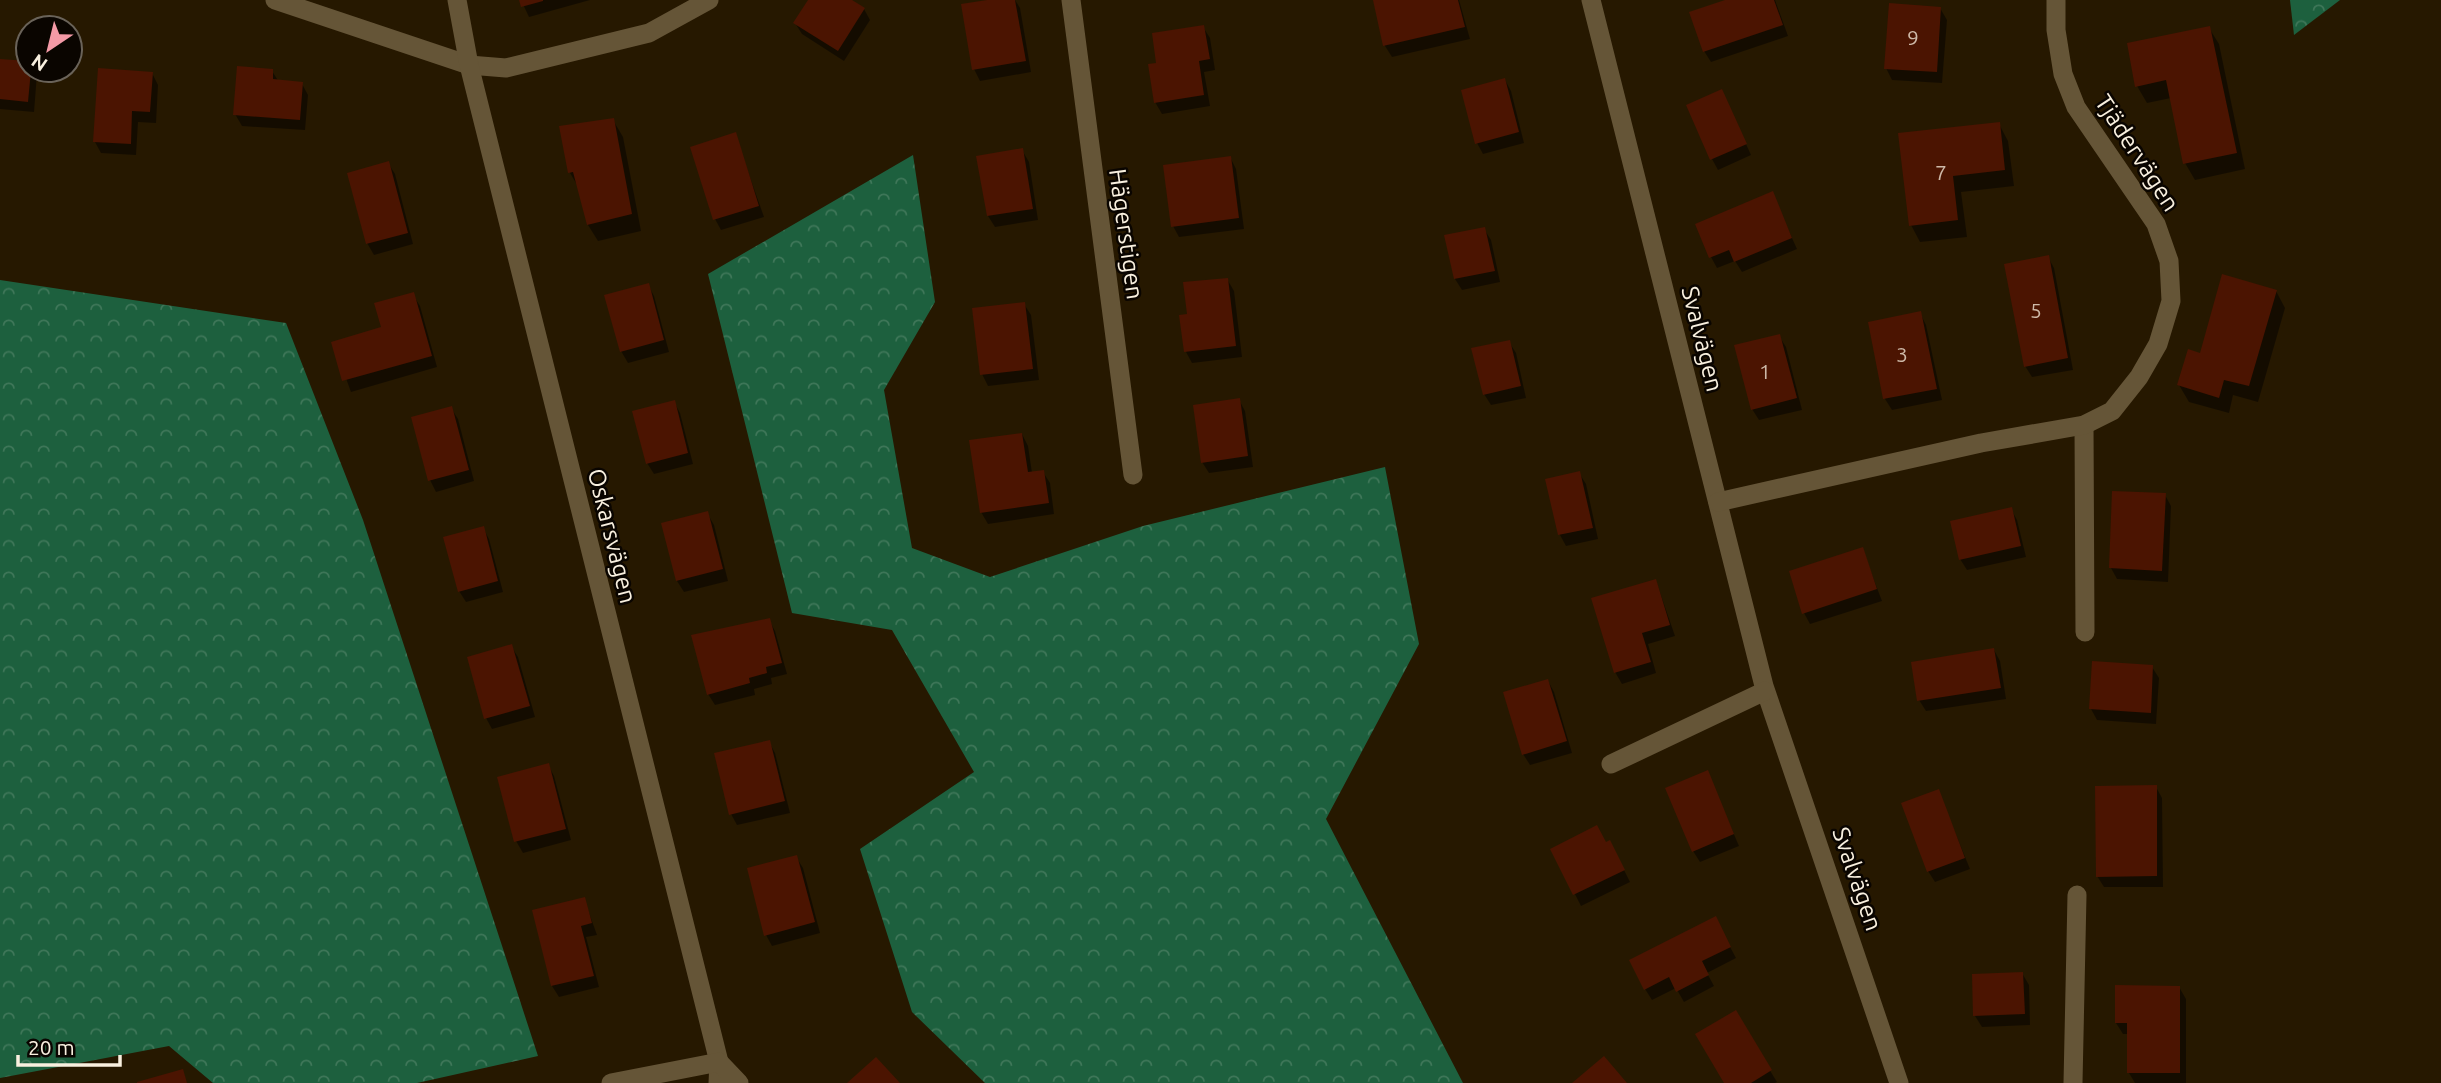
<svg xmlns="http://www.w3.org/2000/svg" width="2441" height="1083" font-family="Ubuntu,sans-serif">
	<defs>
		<pattern id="forest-crowns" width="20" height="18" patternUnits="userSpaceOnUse" patternTransform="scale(1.75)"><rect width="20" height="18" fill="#1d603e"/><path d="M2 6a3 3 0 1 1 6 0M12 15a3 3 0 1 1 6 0" fill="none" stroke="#3f7759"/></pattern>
	</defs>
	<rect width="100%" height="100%" fill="#261800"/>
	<g fill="url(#forest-crowns)">
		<path d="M2290,0H2340L2294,35Z"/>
		<path d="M913,155L935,302L884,390L912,548L990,577L1143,526L1385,467L1419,644L1326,819L1463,1083H985L912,1012L860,849L974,772L892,630L792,613L708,274Z"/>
		<path d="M0,280L286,323L363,520L538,1056L417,1083H213L169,1046L0,1078Z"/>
	</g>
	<g fill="#0007">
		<path d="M521,0H590L529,17Z"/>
		<path d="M810,0H849L864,9L870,20L844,61L802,34L795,23Z"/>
		<path d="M997,0H1015L1020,8L1031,72L980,81L974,69Z"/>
		<path d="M1375,0H1459L1470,39L1392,57L1385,46Z"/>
		<path d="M1727,0H1775L1788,36L1711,62L1704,51Z"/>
		<path d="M1940,8L1947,20L1942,83L1892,80L1886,68Z"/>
		<path d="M1203,27L1210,38L1215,70L1204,72L1210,106L1162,114L1155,102L1158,64Z"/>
		<path d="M2209,28L2219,44L2245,169L2195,180L2185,163L2171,98L2147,103L2137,86Z"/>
		<path d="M0,60L28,63V70H35L37,74L34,112L0,109Z"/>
		<path d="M272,71L279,82L302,84L308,95L305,130L242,126L235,114Z"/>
		<path d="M152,73L158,85L156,123L138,122L136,155L101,153L95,142Z"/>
		<path d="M1505,80L1511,91L1524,143L1483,154L1477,143Z"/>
		<path d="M1727,102L1751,155L1718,170L1712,159Z"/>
		<path d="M613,120L623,137L641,231L598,241L588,225L579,188L570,173Z"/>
		<path d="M1999,124L2008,141L2014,186L1961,192L1967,237L1920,242L1911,225L1900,135Z"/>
		<path d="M735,135L764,217L721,230L715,219Z"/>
		<path d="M1022,150L1029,162L1038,220L995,227L988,216Z"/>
		<path d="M1230,157L1236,169L1244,229L1179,237L1173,226Z"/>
		<path d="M388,163L395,174L413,244L374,255L367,243Z"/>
		<path d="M1772,194L1797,249L1742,272L1735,261L1717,268L1711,257Z"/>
		<path d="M1484,229L1491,240L1500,282L1462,290L1455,279L1446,237Z"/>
		<path d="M2048,257L2054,268L2073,370L2032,377L2025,366Z"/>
		<path d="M1227,279L1234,291L1242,357L1192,363L1186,352Z"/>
		<path d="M648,285L654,296L669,352L628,363L621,351Z"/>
		<path d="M2276,291L2285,308L2258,402L2233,395L2229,413L2189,402L2179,385L2201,355Z"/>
		<path d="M413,295L420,306L437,367L351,392L333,343L383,329Z"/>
		<path d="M1024,304L1031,315L1039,380L988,386L982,374Z"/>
		<path d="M1920,313L1926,325L1942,400L1892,410L1885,399Z"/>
		<path d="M1779,336L1786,347L1802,410L1759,420L1752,409Z"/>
		<path d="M1509,342L1516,353L1526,398L1491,405L1484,394Z"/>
		<path d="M1239,400L1245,411L1253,467L1209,473L1202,462Z"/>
		<path d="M674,402L680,413L693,464L654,474L647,463Z"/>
		<path d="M451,408L458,419L474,481L436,492L430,480Z"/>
		<path d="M1022,434L1028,446L1032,473L1043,472L1050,483L1054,514L988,524L981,512Z"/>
		<path d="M1579,473L1586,484L1598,539L1566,546L1560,535L1548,480Z"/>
		<path d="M2165,495L2171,506L2168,582L2117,579L2111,568Z"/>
		<path d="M2011,509L2017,520L2026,557L1967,570L1960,559Z"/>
		<path d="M707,513L714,525L728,581L684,592L677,581Z"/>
		<path d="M483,528L489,539L503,592L466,602L459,591Z"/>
		<path d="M1862,549L1882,601L1810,624L1804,613Z"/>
		<path d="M1656,581L1675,636L1648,644L1656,673L1622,684L1615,672Z"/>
		<path d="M769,620L775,631L787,674L771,678L772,684L754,689L755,695L715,705L708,694Z"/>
		<path d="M511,646L518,657L535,717L492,729L486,718Z"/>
		<path d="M1994,650L2000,661L2006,699L1926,711L1919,700Z"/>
		<path d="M2152,667L2159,678L2156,724L2097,720L2091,709Z"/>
		<path d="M1548,681L1554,692L1572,753L1530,765L1523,754Z"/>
		<path d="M769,742L775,753L790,813L737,825L731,814Z"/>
		<path d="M548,765L554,776L571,840L523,853L516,841L499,778Z"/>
		<path d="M1707,772L1739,846L1700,862L1693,851Z"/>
		<path d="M2156,787L2162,798L2163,887H2104L2097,876Z"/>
		<path d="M1938,791L1970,869L1935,882L1928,871Z"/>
		<path d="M1552,849L1616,854L1630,882L1581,906Z"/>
		<path d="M796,857L803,868L820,933L772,946L766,935Z"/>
		<path d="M584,899L597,935L586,937L599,987L559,997L552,986L534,911Z"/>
		<path d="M1721,930L1736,958L1707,973L1714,986L1684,1002L1676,988L1652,1000L1645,989Z"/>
		<path d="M2022,973L2029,985L2030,1025L1982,1027L1975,1016Z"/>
		<path d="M2179,987L2186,999V1083H2135L2129,1073V1034H2123L2116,1023Z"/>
		<path d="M1735,1013L1777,1082L1775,1083H1726Z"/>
	</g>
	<g fill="#4b1401">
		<path d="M519,0H543V1L521,7Z"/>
		<path d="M808,0H852L865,8L838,51L793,23Z"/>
		<path d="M987,0H1015L1026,61L972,70L961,4Z"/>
		<path d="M1373,0H1458L1465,27L1383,46Z"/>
		<path d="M1725,0H1774L1783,25L1703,52L1689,12Z"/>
		<path d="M1889,3L1941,7L1937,72L1884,69Z"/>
		<path d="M1204,25L1210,59L1199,61L1204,95L1154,103L1148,64L1156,63L1152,33Z"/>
		<path d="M2210,26L2237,153L2183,164L2166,80L2135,87L2127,43Z"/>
		<path d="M0,59L28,61V70H31L28,102L0,99Z"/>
		<path d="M237,66L273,69V79L303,82L300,120L233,115Z"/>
		<path d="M98,68L153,72L150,112L132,111L131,144L93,142Z"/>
		<path d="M1505,78L1519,132L1475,144L1461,90Z"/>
		<path d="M1722,89L1747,144L1710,160L1686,105Z"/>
		<path d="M614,118L632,214L587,225L573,172L568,173L559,126Z"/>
		<path d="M2000,122L2005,170L1953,176L1958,220L1909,226L1898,133Z"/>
		<path d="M736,132L759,206L713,220L690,147Z"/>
		<path d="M1023,148L1033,209L987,216L976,156Z"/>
		<path d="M1231,156L1239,218L1171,227L1163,165Z"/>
		<path d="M389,161L408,233L366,244L347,173Z"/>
		<path d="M1773,191L1792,238L1734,262L1729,250L1709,258L1695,224Z"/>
		<path d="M1485,227L1495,271L1454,279L1444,235Z"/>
		<path d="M2049,255L2068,358L2024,367L2004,264Z"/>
		<path d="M2222,274L2277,290L2249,386L2224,380L2219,398L2177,385L2188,349L2200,353Z"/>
		<path d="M1228,278L1236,346L1184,352L1179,315L1187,314L1183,282Z"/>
		<path d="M649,283L664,340L620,352L604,295Z"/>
		<path d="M414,292L432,356L342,381L331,342L381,327L374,303Z"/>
		<path d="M1025,302L1033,369L980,375L972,308Z"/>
		<path d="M1921,311L1937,389L1883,399L1868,322Z"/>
		<path d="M1780,334L1797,398L1751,410L1734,345Z"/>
		<path d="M1510,340L1521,386L1483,395L1471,348Z"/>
		<path d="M1240,398L1248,456L1201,463L1193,405Z"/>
		<path d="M675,400L688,453L646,464L632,411Z"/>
		<path d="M452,406L469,470L428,481L411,417Z"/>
		<path d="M1022,433L1028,472L1044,470L1049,503L980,513L969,440Z"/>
		<path d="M1580,471L1593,528L1558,535L1545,479Z"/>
		<path d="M2112,491L2166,493L2162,571L2109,568Z"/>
		<path d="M2012,507L2021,546L1959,560L1950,521Z"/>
		<path d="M708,511L723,569L676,581L661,523Z"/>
		<path d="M484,526L498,581L458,592L443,537Z"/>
		<path d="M1863,547L1877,589L1802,614L1789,571Z"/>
		<path d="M1656,579L1670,625L1642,633L1651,662L1614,673L1591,598Z"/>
		<path d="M770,618L782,663L766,667L767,673L749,678L750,683L707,695L691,635Z"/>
		<path d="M512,644L530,706L484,719L467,657Z"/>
		<path d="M1994,648L2001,688L1917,701L1911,662Z"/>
		<path d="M2092,661L2153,665L2151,713L2089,709Z"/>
		<path d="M1548,679L1567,741L1522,755L1503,692Z"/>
		<path d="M770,740L785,801L729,815L714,753Z"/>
		<path d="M549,763L566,829L514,842L497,777Z"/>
		<path d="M1708,770L1734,834L1692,852L1665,788Z"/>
		<path d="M2157,785V876L2096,877L2095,786Z"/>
		<path d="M1939,789L1965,858L1927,872L1901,803Z"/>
		<path d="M1597,825L1606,842L1610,840L1625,870L1573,895L1550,849Z"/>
		<path d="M797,855L815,922L764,936L747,868Z"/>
		<path d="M585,897L592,923L581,926L594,976L551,986L532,910Z"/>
		<path d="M1716,916L1731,947L1702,961L1709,975L1676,992L1669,977L1644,990L1629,960Z"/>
		<path d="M2023,972L2025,1014L1973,1016L1972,974Z"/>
		<path d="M2115,985L2180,986V1073H2127V1023H2115Z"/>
		<path d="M1736,1010L1772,1070L1751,1083H1724L1695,1034Z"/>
		<path d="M1604,1056L1627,1083H1572Z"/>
		<path d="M876,1057L900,1083H847Z"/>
		<path d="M183,1069L187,1083H137V1082Z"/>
	</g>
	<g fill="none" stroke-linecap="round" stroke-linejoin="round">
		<path stroke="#655537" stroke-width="19" d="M2073,1083L2077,895"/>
		<g stroke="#655537" stroke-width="19">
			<path d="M275,0L469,65L506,68L649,33L709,0"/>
			<path d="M457,0L469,65L719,1062L718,1083"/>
			<path d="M1071,0L1133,475"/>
			<path d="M1591,0L1764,686L1899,1083"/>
			<path d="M2084,425L2085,632"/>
			<path d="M1718,502L1981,443L2084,425L2112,411L2139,377L2158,344L2171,301L2169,261L2156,224L2076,107L2063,74L2056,30V0"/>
			<path d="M1611,764L1765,691"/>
			<path d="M611,1083L719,1062L739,1083"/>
		</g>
	</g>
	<g text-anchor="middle" stroke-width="5" stroke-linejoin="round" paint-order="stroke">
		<g font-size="21" fill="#ceb9a8">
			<text x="1913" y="45">9</text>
			<text x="1941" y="180">7</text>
			<text x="2036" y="318">5</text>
			<text x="1902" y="362">3</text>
			<text x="1765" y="379">1</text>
		</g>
		<g font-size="24" fill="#f9f0df" stroke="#0a0500">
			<text transform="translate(2137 153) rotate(57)" y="8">Tjädervägen</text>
			<text transform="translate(1126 234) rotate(82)" y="8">Hägerstigen</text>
			<text transform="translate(1702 339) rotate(76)" y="8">Svalvägen</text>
			<text transform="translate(612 536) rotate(76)" y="8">Oskarsvägen</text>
			<text transform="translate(1857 879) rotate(71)" y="8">Svalvägen</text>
		</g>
	</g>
	<g transform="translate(49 49) rotate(215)"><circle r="33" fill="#0a0500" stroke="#6a6359" stroke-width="2"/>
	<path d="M0-5L12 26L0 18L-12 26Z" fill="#f49aa6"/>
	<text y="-10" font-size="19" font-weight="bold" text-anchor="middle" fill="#f9f0df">N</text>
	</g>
	<path d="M18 1055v10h102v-10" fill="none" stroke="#f9f0df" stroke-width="3.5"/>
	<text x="28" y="1055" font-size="21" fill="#f9f0df" stroke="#0a0500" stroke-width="5" paint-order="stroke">20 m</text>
</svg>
